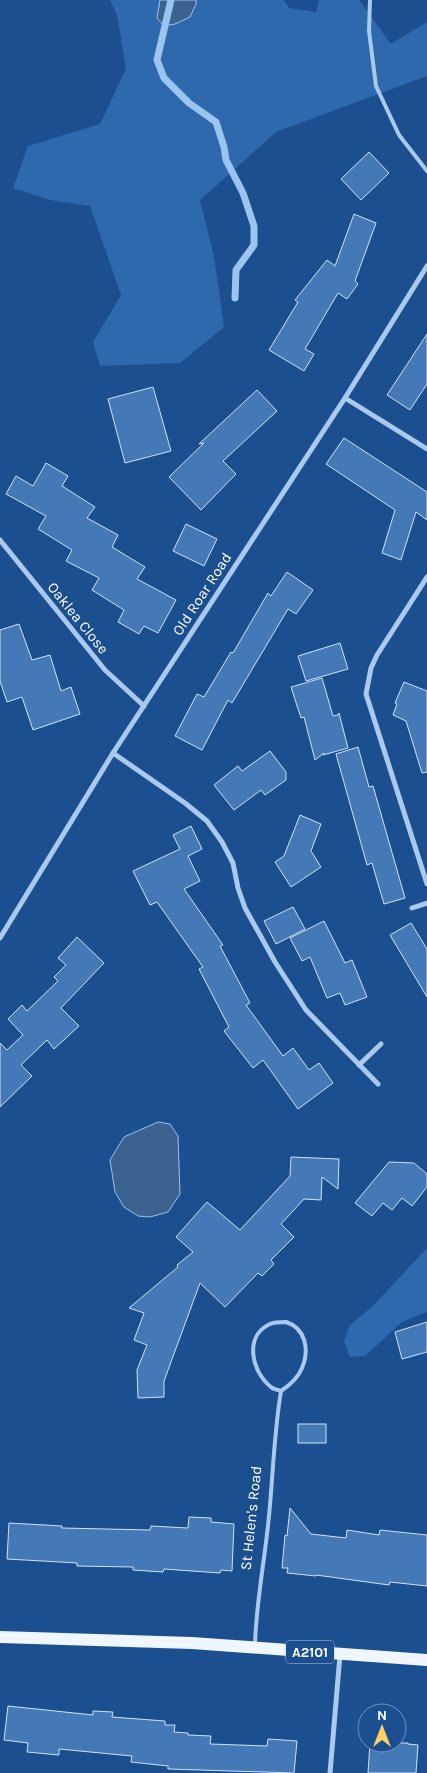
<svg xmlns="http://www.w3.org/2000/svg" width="427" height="1773" font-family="Karla,sans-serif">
	<rect width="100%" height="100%" fill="#1b4f8f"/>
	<g fill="#2e69ad">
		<path d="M110,0H284L289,8L316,12L319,0H359L391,44L427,22V76L276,132L200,200L214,256L224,327L180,363L100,366L93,342L121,295L90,206L50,200L13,188L28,146L100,124L126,69L117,15Z"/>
		<path d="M427,1248V1312L402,1322L365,1356L350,1357L344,1341L350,1325L373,1306Z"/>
	</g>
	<g fill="#3c6290" stroke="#9cc4f0">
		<path d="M160,0H196V4L190,17L175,24L164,26L157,18Z"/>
		<path d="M158,1122L170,1124L178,1136L180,1194L168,1212L150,1217L138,1216L124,1207L115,1192L110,1160L124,1137Z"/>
	</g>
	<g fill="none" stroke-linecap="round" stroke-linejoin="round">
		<path stroke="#9cc4f0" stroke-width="7" d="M171,0L157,60L164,78L189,103L216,122L224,147L226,160L243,193L254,226V245L236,270L235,298"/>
	</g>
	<g fill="#4478b7" stroke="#cfe3fa">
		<path d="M369,152L389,173L361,200L341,179Z"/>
		<path d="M354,214L376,223L355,281L358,284L347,299L338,293L305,349L314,354L304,371L269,350L298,302L295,300L327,260L335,266Z"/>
		<path d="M427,334V384L410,410L387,395Z"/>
		<path d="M153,387L171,451L125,463L108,399Z"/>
		<path d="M257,390L277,411L223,461L236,474L201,510L169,477L204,443L199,444Z"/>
		<path d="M344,438L427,492V520L416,512L401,560L382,553L395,510L326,464Z"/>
		<path d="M46,463L68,476L62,486L95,507L87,518L118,535L112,547L145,567L137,579L176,600L158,633L144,626L139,634L118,622L124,610L92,590L99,578L66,561L72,550L38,529L46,516L6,494L16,476L33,486Z"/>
		<path d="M186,524L217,539L204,566L173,551Z"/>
		<path d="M287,572L313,590L296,614L288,609L232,703L228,700L202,750L175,736L197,694L204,697L231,652L233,653L268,593L271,596Z"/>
		<path d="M19,624L32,660L50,655L61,691L71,687L80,714L33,730L22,697L7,702L0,681V630Z"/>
		<path d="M340,643L348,669L306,681L298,656Z"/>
		<path d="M322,678L333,716L338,715L339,713L348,748L323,755L324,753L315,760L304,717L301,718L291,687Z"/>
		<path d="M404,682L427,691V772L422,773L406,721L393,715L397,704L395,703Z"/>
		<path d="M358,747L369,787L373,786L405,898L384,904L372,863L367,865L336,754Z"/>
		<path d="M270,751L286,772V780L265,795L261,790L234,810L214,785L238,766L242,771Z"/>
		<path d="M300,815L321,824L311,851L321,867L291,887L275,862L284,856Z"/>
		<path d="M191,826L202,849L188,856L200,881L184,889L223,945L220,946L250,1003L246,1005L283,1056L293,1048L309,1070L319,1063L333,1083L298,1109L263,1060L253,1068L224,1031L229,1027L199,969L203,967L157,902L150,905L133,871L180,849L173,835Z"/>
		<path d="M293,907L305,929L276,944L264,921Z"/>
		<path d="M324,921L345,963L352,960L367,997L345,1005L340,993L327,998L310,957L302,961L290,938Z"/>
		<path d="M411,923L427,949V997L390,935Z"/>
		<path d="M77,937L104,963L61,1008L79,1026L54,1049L47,1040L21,1065L32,1076L0,1107V1043L7,1050L23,1035L8,1019L22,1005L27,1011L58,981L54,977L66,965L58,958Z"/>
		<path d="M291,1157L339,1159L338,1189L322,1177L321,1200L304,1199L281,1224L294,1237L271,1260L274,1264L262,1276L258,1273L225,1307L200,1283L164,1381V1397L138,1398L137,1370L147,1345L134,1340L144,1313L129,1308L178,1267L177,1265L193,1252L176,1237L207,1202L240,1230L290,1176Z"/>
		<path d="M389,1162L414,1163L427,1174V1187L412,1206L402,1198L392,1210L383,1203L372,1216L355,1203Z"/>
		<path d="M427,1322V1352L402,1359L395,1332Z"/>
		<rect x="298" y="1424" width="28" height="19"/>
		<path d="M290,1508L311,1534L346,1538L347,1530L379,1535L380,1530L427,1535V1586L390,1582L389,1585L316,1575V1576L287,1573L288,1568H282L285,1535L287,1536Z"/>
		<path d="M189,1517L211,1518V1522L234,1524L232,1571L221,1570L220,1573L164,1569L163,1572L133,1570V1567L77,1566V1563L7,1559L9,1523L62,1526V1528L150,1530L151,1526L188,1528Z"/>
		<path d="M8,1706L93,1715V1711L113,1712L112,1717L165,1721V1725H175L174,1732L188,1733V1735L211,1736L210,1744L267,1746L268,1739L297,1741L294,1773L168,1769V1766L131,1762L132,1756L59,1749V1755L27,1752L28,1743L4,1740Z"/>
		<path d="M370,1743H408V1744L418,1745L416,1773H368Z"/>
	</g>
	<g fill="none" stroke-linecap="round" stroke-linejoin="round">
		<g stroke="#a9c9ee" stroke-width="4">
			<path d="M370,0L369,31L376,86L399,135L427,171"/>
			<path d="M286,1322C305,1328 310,1349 302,1368C298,1378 290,1385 281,1391C278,1390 273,1389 271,1387C251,1371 244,1336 270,1324C274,1322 281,1322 286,1322Z"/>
			<path d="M255,1645C256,1602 265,1559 269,1516C273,1475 274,1433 281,1391"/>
		</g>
		<g stroke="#a9c9ee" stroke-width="5">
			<path d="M345,398L427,449"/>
			<path d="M0,540L105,670L144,706"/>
			<path d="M427,577L377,655L371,668L366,694L427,884"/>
			<path d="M113,753L185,803L207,821L222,842L233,863L238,888L245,908L275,962L306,1010L378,1084"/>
			<path d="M412,908L427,903"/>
			<path d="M0,938L113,753L345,398L427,266"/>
			<path d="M359,1065L381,1044"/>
			<path d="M330,1773L340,1655"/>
		</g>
		<path stroke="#f0f6ff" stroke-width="12" d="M0,1637L192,1643L427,1660"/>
	</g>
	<g text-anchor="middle" stroke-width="4" stroke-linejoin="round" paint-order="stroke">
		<rect fill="#1b4f8f" stroke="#bbcadd" stroke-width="1" x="286" y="1640.5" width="48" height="23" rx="4"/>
		<g font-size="14" font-weight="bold" fill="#fff">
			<text x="310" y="1657">A2101</text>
		</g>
		<g font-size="15" fill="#fff" stroke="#1b4f8f">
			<text transform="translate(202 594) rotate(-57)" y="5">Old Roar Road</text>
			<text transform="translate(78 618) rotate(51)" y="5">Oaklea Close</text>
			<text transform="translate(251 1518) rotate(-84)" y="5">St Helen's Road</text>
		</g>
	</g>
	<g transform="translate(382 1728)"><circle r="24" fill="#1b4f8f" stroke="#7695bc"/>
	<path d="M0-4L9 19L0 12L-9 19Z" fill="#ffd166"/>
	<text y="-8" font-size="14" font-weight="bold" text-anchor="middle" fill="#ffffff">N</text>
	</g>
</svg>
